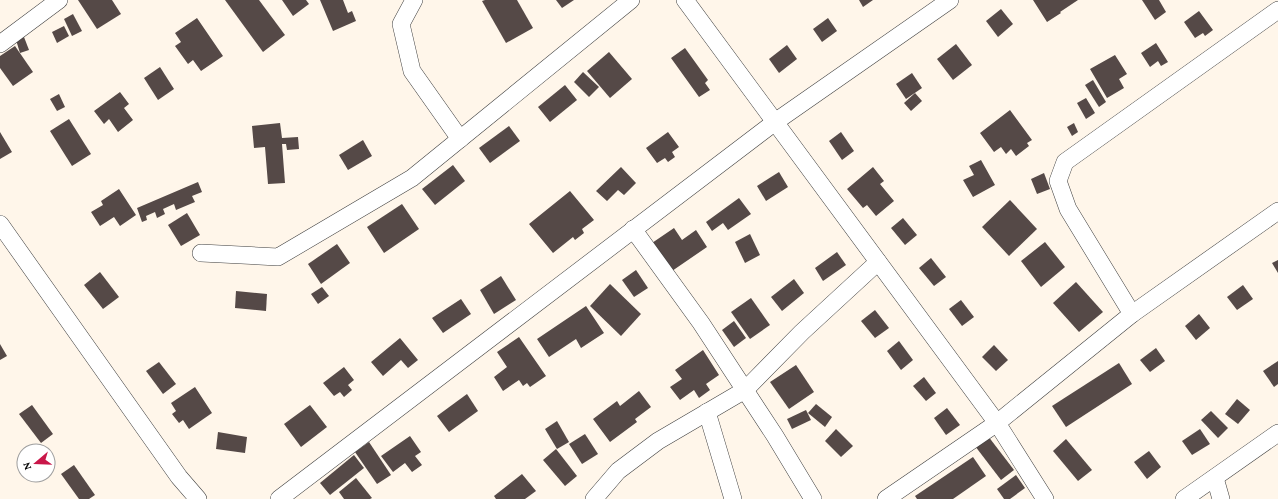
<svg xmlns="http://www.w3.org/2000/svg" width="1278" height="499" font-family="'Crimson Pro',serif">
	<rect width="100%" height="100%" fill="#fff6ea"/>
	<g fill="#554947">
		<path d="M78,0H112L121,14L97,29Z"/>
		<path d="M225,0H259L285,35L263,52Z"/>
		<path d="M282,0H306L309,4L293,16Z"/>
		<path d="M320,0H343L348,13L352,11L356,21L333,31Z"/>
		<path d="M485,0H517L533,28L506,43L482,1Z"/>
		<path d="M556,0H574L562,8Z"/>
		<path d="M859,0H873L863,7Z"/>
		<path d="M1033,0H1078L1060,12L1061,13L1047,22Z"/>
		<path d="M1142,0H1159L1166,12L1155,20Z"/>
		<path d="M1001,9L1013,24L998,37L986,21Z"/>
		<path d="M1199,11L1213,30L1205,36L1203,33L1195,38L1184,22Z"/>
		<path d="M73,14L82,31L72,36L64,19Z"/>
		<path d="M197,18L223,56L201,71L193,60L188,64L175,46L181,42L175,33Z"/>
		<path d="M828,18L837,31L822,42L813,29Z"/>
		<path d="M64,26L69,36L57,43L52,32Z"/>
		<path d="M24,37L29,50L20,53L16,40Z"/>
		<path d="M1156,43L1168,62L1161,66L1158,61L1150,67L1141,53Z"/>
		<path d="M956,44L972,65L953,80L937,59Z"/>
		<path d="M787,45L797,59L779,73L769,59Z"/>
		<path d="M15,46L33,72L13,86L0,68V56Z"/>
		<path d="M685,48L708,80L705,83L710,90L699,97L671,58Z"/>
		<path d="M609,52L632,79L610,98L587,71Z"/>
		<path d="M1115,55L1127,74L1119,79L1124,88L1107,98L1090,69Z"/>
		<path d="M160,67L174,89L158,100L144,78Z"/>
		<path d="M583,72L599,87L589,97L574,82Z"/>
		<path d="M912,73L922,88L906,99L896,84Z"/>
		<path d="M1093,80L1106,102L1099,107L1085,85Z"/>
		<path d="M565,85L577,100L550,122L538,107Z"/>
		<path d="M120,92L129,104L124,108L133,120L118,132L109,119L104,124L94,111Z"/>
		<path d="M915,93L922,101L911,111L904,103Z"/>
		<path d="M59,94L65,107L57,111L50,99Z"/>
		<path d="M1086,98L1095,113L1086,119L1077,103Z"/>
		<path d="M1010,110L1032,140L1027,143L1029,146L1016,156L1011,149L1006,154L1001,147L994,152L980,133Z"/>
		<path d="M69,119L91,154L72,166L50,131Z"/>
		<path d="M280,123L282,138L298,137L299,149L287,150L286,144H282L285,183L268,184L265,147L254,148L252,126Z"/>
		<path d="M1074,123L1078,132L1072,136L1067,127Z"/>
		<path d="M509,126L520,141L490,163L479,148Z"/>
		<path d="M0,132L12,152L0,159Z"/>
		<path d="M668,132L679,147L672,152L675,157L668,162L665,158L657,163L646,148Z"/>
		<path d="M841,132L854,151L842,160L829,141Z"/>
		<path d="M363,140L372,156L348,170L339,155Z"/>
		<path d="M981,160L995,185L973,197L963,180L974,175L969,166Z"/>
		<path d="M453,165L465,181L435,205L422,189Z"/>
		<path d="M621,167L636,183L624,195L618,190L607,201L596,191Z"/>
		<path d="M873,167L884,181L880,184L894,201L876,216L867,205L863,208L847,189Z"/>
		<path d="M779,172L788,187L766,201L757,186Z"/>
		<path d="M1044,173L1050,189L1037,194L1031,179Z"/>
		<path d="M198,182L202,192L192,196L195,202L176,210L174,204L163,209L165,214L157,218L155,212L146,216L147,220L142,222L137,208Z"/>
		<path d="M119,189L136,215L120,226L114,217L100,226L91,212L103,205L101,201Z"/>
		<path d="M570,191L594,220L582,229L584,233L575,240L573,237L553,253L529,224Z"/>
		<path d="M739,198L751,214L728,230L723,223L712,231L706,222Z"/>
		<path d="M1010,200L1037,229L1009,256L982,227Z"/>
		<path d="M402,204L419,229L384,253L367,227Z"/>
		<path d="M187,213L200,235L181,246L168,225Z"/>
		<path d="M903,218L917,235L905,245L891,228Z"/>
		<path d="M674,228L682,240L696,230L707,247L672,271L652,243Z"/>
		<path d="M750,234L760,255L745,263L735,242Z"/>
		<path d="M1045,242L1065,267L1041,287L1021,261Z"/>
		<path d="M337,244L350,263L321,284L308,264Z"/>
		<path d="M837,252L846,265L823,281L815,268Z"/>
		<path d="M931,258L946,277L934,286L919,268Z"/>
		<path d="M1278,260V273L1272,263Z"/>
		<path d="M636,270L648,288L634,297L622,280Z"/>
		<path d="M100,272L119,297L103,309L84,285Z"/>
		<path d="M501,276L516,300L494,314L480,290Z"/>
		<path d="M794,279L804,293L782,311L771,297Z"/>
		<path d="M1076,282L1103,312L1079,332L1053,303Z"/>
		<path d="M610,284L641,314L621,336L590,306Z"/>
		<path d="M1243,285L1253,299L1237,310L1227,297Z"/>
		<path d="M322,287L329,296L318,304L311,294Z"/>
		<path d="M236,291L267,294L266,311L235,308Z"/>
		<path d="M751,298L770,325L750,339L731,312Z"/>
		<path d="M461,299L471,314L443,333L432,318Z"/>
		<path d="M961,300L974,317L962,326L949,309Z"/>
		<path d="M586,306L604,333L581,348L576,339L549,357L537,339Z"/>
		<path d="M875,310L889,328L875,338L861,321Z"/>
		<path d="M1199,314L1210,328L1196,340L1185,326Z"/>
		<path d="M734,321L746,338L734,347L722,330Z"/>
		<path d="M519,337L546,376L530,387L527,383L523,386L519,380L503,391L494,377L507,367L497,352Z"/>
		<path d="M400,338L418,360L408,368L401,360L383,376L371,362Z"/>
		<path d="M899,341L913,360L901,370L887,351Z"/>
		<path d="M0,344L7,356L0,360Z"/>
		<path d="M994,345L1008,360L996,371L982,357Z"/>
		<path d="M1156,348L1165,361L1150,372L1140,360Z"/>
		<path d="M703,350L719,375L706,384L710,390L699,398L694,390L680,400L670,387L682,379L675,370Z"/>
		<path d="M1278,361V384L1274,387L1263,371Z"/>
		<path d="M159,362L176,384L163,394L146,371Z"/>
		<path d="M1119,363L1132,384L1066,427L1052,406Z"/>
		<path d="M796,365L814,392L789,409L770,382Z"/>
		<path d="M344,367L354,380L348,385L352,390L344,397L340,392L334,396L323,383Z"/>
		<path d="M924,377L936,393L926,401L913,386Z"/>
		<path d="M195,387L212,413L189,429L183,420L179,423L172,414L176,411L171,403Z"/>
		<path d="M639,391L651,407L635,419L637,422L610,442L593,419L617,401L620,406Z"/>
		<path d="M467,394L478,411L449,432L437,416Z"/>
		<path d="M1237,399L1250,410L1238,424L1225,414Z"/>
		<path d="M816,404L832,417L825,427L808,413Z"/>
		<path d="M32,405L53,434L41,443L19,414Z"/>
		<path d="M310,405L327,427L301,447L284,424Z"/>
		<path d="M947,408L960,425L946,435L934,418Z"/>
		<path d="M806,410L811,420L792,429L787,419Z"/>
		<path d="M1211,411L1228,428L1218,438L1201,420Z"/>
		<path d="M557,421L569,442L557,449L545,429Z"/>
		<path d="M836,429L853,446L841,457L825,441Z"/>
		<path d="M1200,429L1210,444L1192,455L1182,441Z"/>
		<path d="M218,432L247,437L245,453L216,449Z"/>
		<path d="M585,434L598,454L582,464L569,444Z"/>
		<path d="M410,436L421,452L415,456L422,465L412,472L405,463L393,472L381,456Z"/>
		<path d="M988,436L1014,470L1001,480L975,446Z"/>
		<path d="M1066,439L1092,470L1078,481L1053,451Z"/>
		<path d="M369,442L391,475L377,484L355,452Z"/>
		<path d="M556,449L577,476L565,486L543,460Z"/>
		<path d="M1149,451L1161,467L1147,479L1134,462Z"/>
		<path d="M354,455L364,468L330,495L320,483Z"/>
		<path d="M973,457L986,476L953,499H917L915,496Z"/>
		<path d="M74,465L95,495L89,499H79L61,474Z"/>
		<path d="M522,474L536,491L525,499H496L494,496Z"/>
		<path d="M1016,475L1025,488L1010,499H1004L997,489Z"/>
		<path d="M356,478L372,498L370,499H344L339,492Z"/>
	</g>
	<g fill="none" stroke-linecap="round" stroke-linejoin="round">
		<g stroke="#3f3f3f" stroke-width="18">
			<g id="minor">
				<path d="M414,0L401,24L412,71L460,139"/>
				<path d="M685,0L997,423L1045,499"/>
				<path d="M0,44L59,0"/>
				<path d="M0,224L179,477L198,499"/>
				<path d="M633,229L701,323L775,436L813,499"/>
				<path d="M201,253L278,257L412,178L631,0"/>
				<path d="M1132,314L1068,209L1058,181L1065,162L1278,10"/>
				<path d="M707,412L733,499"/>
				<path d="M1215,478L1221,499"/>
				<path d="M279,499L775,122L950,0"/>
				<path d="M594,499L618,471L658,441L745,390L802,332L878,262"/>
				<path d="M886,499L997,423L1132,314L1278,211"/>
				<path d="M1184,499L1278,433"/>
			</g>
		</g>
		<use href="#minor" stroke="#fff" stroke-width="17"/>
	</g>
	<g transform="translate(36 463) rotate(251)"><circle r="19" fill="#ffffff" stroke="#9e9e9e"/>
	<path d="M0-3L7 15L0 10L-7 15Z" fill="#c91649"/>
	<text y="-6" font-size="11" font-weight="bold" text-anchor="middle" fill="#0c0c0c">N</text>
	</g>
</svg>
